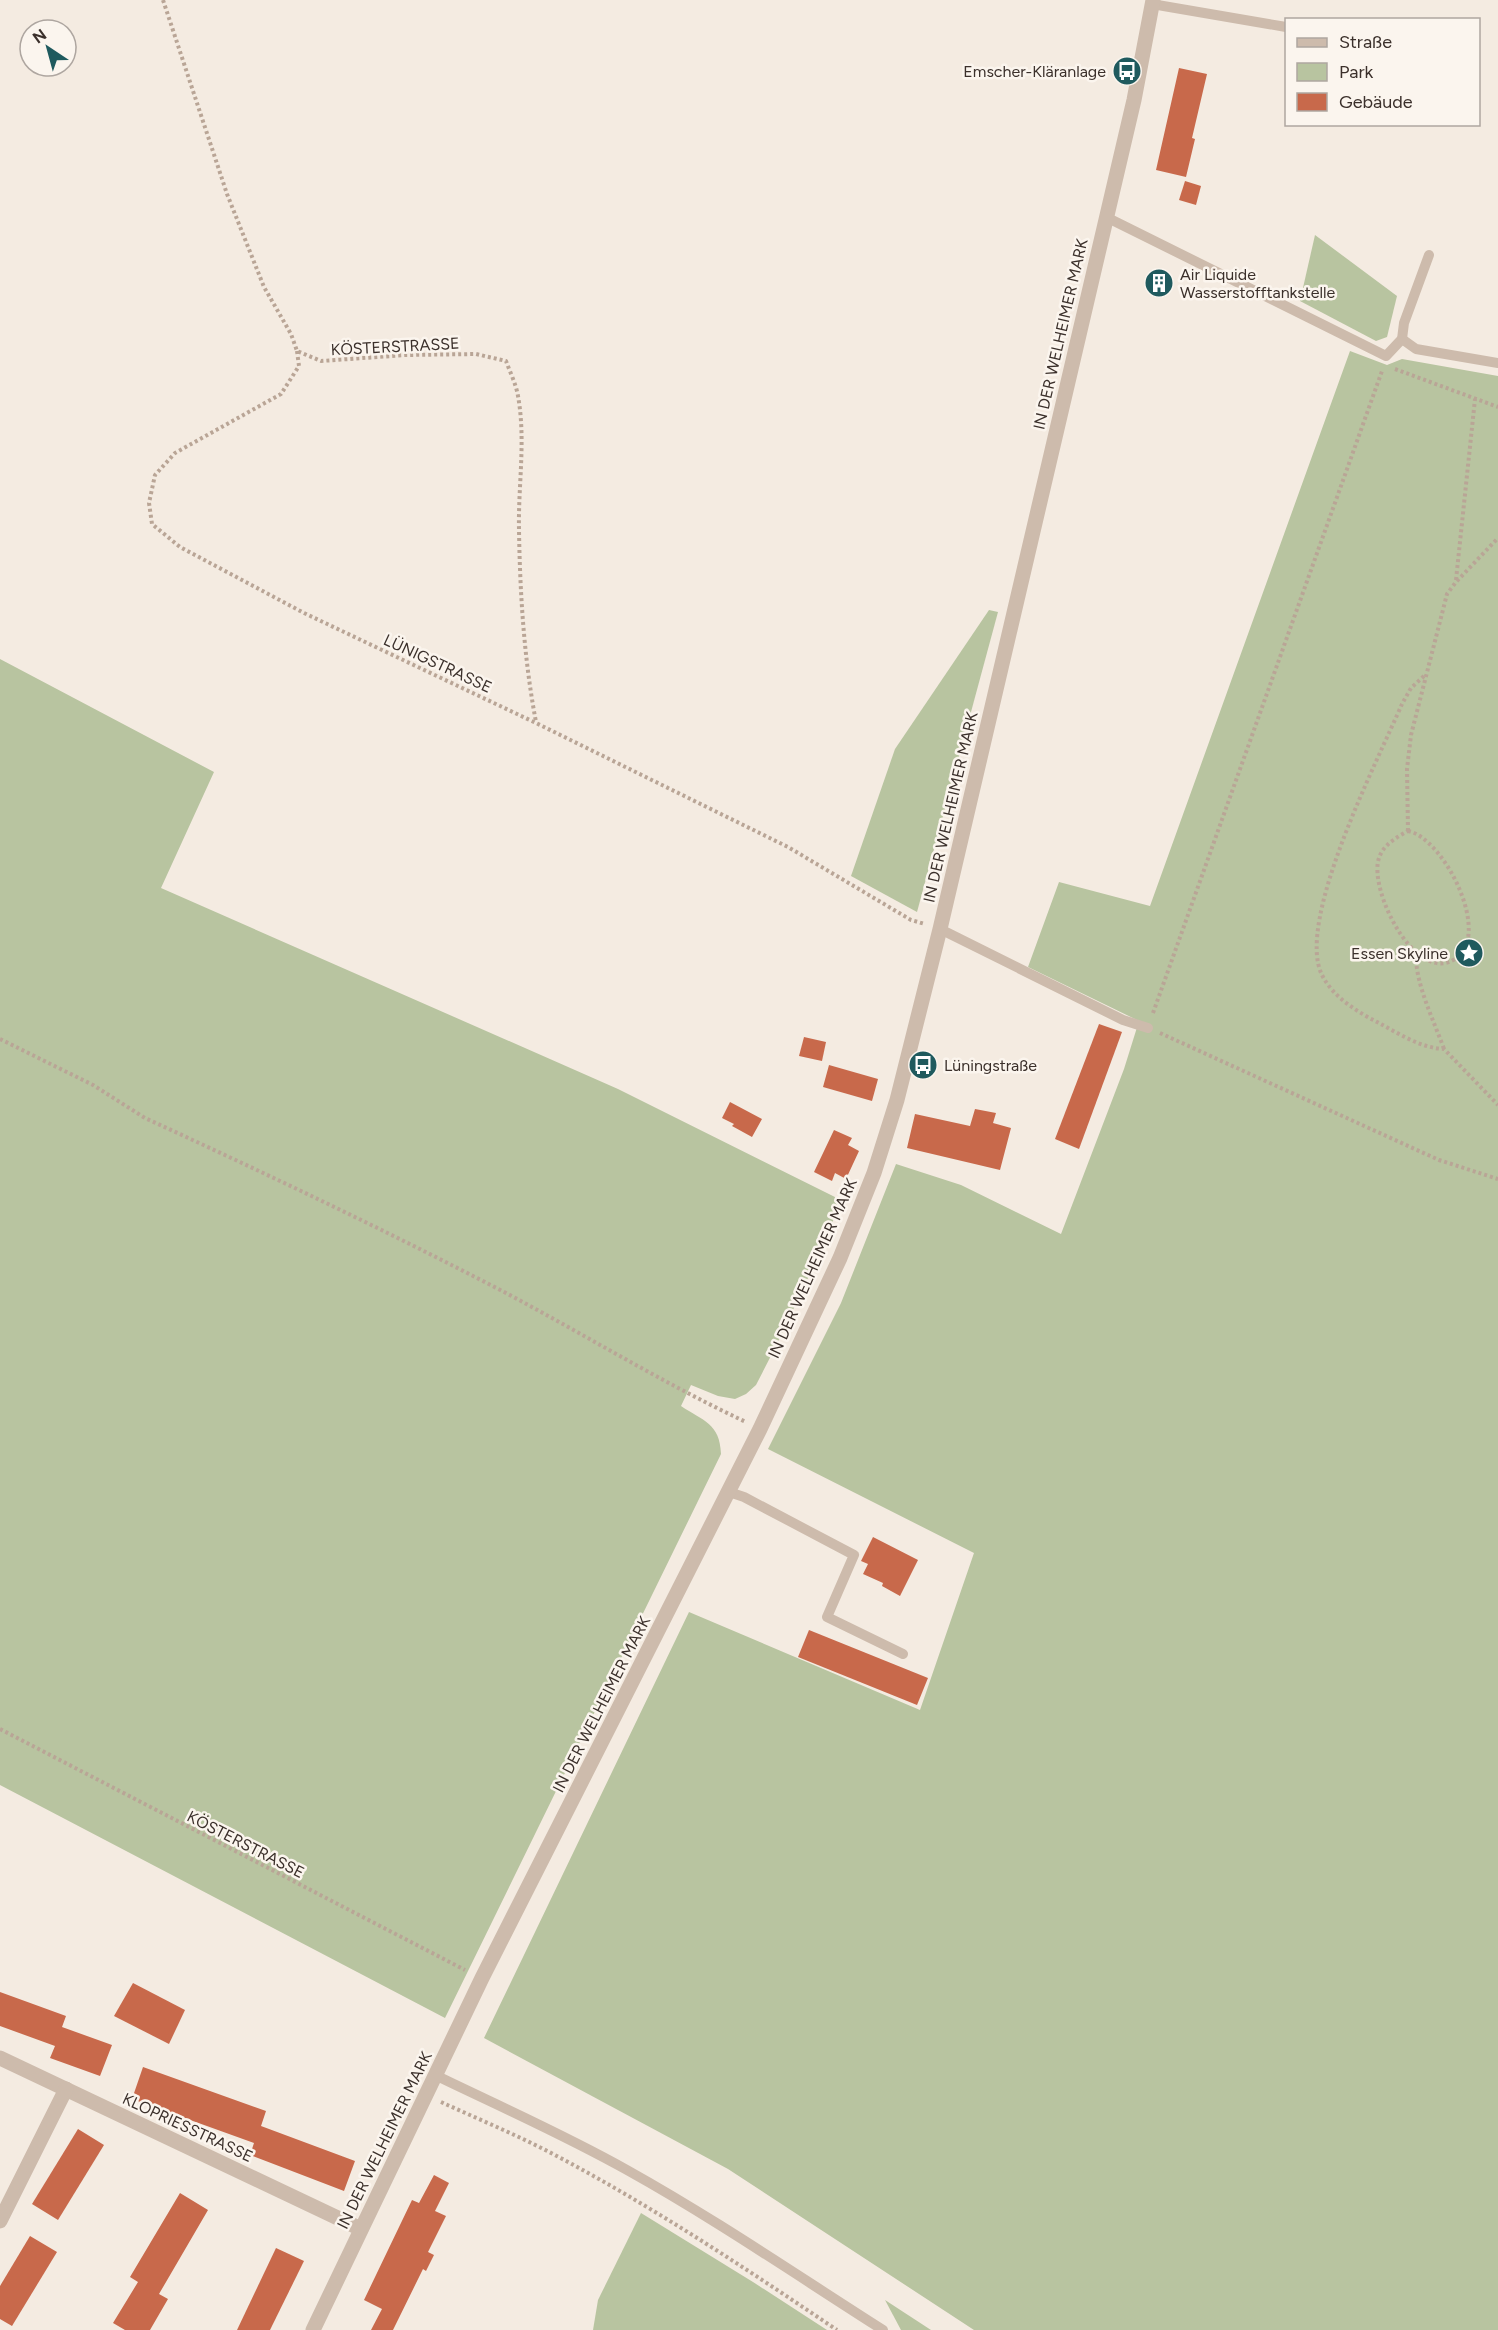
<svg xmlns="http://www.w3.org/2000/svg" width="1498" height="2330" font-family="Figtree,sans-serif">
	<rect width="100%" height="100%" fill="#f4ebe1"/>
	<g fill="#b8c4a0">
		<path d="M1315,235L1397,296L1387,337L1376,341L1300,301Z"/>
		<path d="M1350,351L1387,365L1402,359L1498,376V2330H974L728,2169L484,2038L689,1612L920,1710L974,1553L768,1449L841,1303L896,1164L961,1185L1061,1234L1124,1069L1139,1021L1028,967L1059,882L1150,906Z"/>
		<path d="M989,610L998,612L917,912L851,876L895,749Z"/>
		<path d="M0,659L214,772L161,888L618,1089L841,1200L824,1244L777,1344L756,1385L746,1394L735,1399L718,1396L691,1385L681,1406C703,1421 720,1423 721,1454L445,2018L0,1785Z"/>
		<path d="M641,2213L753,2282L827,2330H593L598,2300Z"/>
		<path d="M885,2300L931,2330H901Z"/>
	</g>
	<g fill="#c8694b">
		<path d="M1179,68L1207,74L1192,138L1195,139L1186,177L1156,170Z"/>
		<path d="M1185,181L1201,186L1196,205L1179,200Z"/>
		<path d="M1099,1024L1122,1032L1079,1149L1055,1139Z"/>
		<path d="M804,1037L826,1042L822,1061L799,1056Z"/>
		<path d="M829,1065L878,1079L872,1101L823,1087Z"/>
		<path d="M730,1102L762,1119L752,1137L732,1126L734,1124L722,1118Z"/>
		<path d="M975,1109L996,1113L993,1123L1011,1128L1000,1170L907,1148L915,1114L970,1126Z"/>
		<path d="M834,1130L852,1138L848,1145L859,1151L846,1179L835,1173L832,1181L814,1172Z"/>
		<path d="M873,1537L918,1560L900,1596L882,1586L883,1583L863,1574L868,1564L861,1561Z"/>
		<path d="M809,1630L928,1678L917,1705L798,1657Z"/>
		<path d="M133,1983L185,2010L169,2044L114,2016Z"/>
		<path d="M0,1992L66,2016L62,2027L112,2045L100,2076L50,2058L55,2046L0,2026Z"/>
		<path d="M143,2067L266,2111L261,2126L355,2161L344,2191L250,2155L254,2143L132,2099Z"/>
		<path d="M78,2129L104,2145L58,2220L32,2204Z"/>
		<path d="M434,2175L449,2183L435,2211L446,2216L428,2252L434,2255L426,2271L423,2269L393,2330H371L382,2309L364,2300L412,2200L419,2203Z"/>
		<path d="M180,2193L208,2210L159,2294L168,2299L150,2330H125L113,2323L138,2282L130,2277Z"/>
		<path d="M30,2236L57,2252L12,2326L0,2319V2286Z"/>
		<path d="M276,2248L304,2261L270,2330H237Z"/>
	</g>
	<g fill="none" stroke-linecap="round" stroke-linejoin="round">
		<g stroke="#b9a596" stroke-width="4" stroke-dasharray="3 3" stroke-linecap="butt">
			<path d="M163,0L227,194L264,287L291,334L297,351L321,361L406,355L476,354L506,361C510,372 516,384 518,396C526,440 518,486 519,530C520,594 524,659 536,722"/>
			<path d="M297,351L299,366L281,394L175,453L155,475L149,503L152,524L180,547L304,613L536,723L788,847L911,920L925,924"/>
			<path d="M1395,369L1498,407"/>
			<path d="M1456,580L1475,399"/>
			<path d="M1424,676L1411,688L1402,704C1378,760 1295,921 1322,975C1333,997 1356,1011 1377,1022C1398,1033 1420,1048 1444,1049L1498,1105"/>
			<path d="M1408,831C1444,838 1493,935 1455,959C1415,985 1368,889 1379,858C1383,845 1397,837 1408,831Z"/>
			<path d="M1408,831L1407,769L1411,735L1447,594L1456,582L1498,538"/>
			<path d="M1416,954C1415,983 1434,1021 1444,1049"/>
			<path d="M1153,1013L1382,371"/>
			<path d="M1160,1033L1439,1160L1498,1179"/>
			<path d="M0,1039L93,1085L145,1118C256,1169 368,1222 477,1278C568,1324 654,1379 746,1422"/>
			<path d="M0,1729L465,1970"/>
			<path d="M441,2102C478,2119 517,2135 553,2154C652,2206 745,2268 837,2330"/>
		</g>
		<g stroke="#cdbbac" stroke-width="10">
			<path d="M1152,4L1286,27"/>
			<path d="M1106,217L1386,356L1402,339L1404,323L1429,255"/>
			<path d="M1402,339L1416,349L1498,363"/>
			<path d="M940,929L1123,1020L1148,1028"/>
			<path d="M729,1492L744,1497L854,1555L827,1617L903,1654"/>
			<path d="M435,2075C499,2106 565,2135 627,2170C715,2219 798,2276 883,2330"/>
		</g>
		<g stroke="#cdbbac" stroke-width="15">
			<path d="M0,2058L361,2229"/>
			<path d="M0,2221L66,2089"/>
			<path d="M313,2330L482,1978L760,1429L840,1258L874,1173L897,1100L940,929L1134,100L1153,0"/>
		</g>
	</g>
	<defs>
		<g id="bus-disc" transform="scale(1.5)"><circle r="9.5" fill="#1f5a5e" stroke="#fbf5ee"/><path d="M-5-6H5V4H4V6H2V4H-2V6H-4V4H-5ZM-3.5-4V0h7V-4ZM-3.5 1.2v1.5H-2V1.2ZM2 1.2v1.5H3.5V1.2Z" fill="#fff"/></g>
		<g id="building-disc" transform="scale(1.5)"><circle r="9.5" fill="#1f5a5e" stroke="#fbf5ee"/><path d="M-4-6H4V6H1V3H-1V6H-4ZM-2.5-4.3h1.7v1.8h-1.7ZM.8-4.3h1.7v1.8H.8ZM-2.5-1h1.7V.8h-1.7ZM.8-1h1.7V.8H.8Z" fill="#fff"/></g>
		<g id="sight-disc" transform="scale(1.5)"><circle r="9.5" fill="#1f5a5e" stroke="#fbf5ee"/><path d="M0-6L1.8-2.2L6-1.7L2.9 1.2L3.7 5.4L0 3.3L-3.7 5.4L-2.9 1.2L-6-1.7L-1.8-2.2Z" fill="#fff"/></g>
	</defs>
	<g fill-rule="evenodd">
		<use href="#bus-disc" x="1127" y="71"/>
		<use href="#building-disc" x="1159" y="283"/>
		<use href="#sight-disc" x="1469" y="953"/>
		<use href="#bus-disc" x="923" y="1065"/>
	</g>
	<g text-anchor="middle" stroke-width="5" stroke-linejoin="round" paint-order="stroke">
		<g font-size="16" fill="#3b302b" stroke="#fbf5ee" text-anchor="end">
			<text x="1106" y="77">Emscher-Kläranlage</text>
			<text x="1180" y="280" text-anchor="start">Air Liquide<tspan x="1180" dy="18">Wasserstofftankstelle</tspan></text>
			<text x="1448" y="959">Essen Skyline</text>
			<text x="944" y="1071" text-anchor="start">Lüningstraße</text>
		</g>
		<g font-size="16" fill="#3b302b" stroke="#fbf5ee">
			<text transform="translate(1060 334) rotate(-77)" y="6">IN DER WELHEIMER MARK</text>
			<text transform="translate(395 346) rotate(-3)" y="6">KÖSTERSTRASSE</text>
			<text transform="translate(438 663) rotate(25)" y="6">LÜNIGSTRASSE</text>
			<text transform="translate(950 807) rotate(-77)" y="6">IN DER WELHEIMER MARK</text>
			<text transform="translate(812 1268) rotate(-66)" y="6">IN DER WELHEIMER MARK</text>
			<text transform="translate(601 1704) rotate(-63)" y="6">IN DER WELHEIMER MARK</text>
			<text transform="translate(246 1844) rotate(27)" y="6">KÖSTERSTRASSE</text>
			<text transform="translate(188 2127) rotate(25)" y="6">KLOPRIESSTRASSE</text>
			<text transform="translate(384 2140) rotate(-64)" y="6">IN DER WELHEIMER MARK</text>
		</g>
	</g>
	<rect x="1285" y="18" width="195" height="108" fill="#fbf5ee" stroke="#aea6a0" stroke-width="1.5"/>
	<rect x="1297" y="38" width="30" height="9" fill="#cdbbac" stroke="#aea6a0" stroke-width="1.5"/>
	<text x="1339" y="48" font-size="18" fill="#3b302b">Straße</text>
	<rect x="1297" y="63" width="30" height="18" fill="#b8c4a0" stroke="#aea6a0" stroke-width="1.5"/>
	<text x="1339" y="78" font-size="18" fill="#3b302b">Park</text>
	<rect x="1297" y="93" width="30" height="18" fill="#c8694b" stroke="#aea6a0" stroke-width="1.5"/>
	<text x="1339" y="108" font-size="18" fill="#3b302b">Gebäude</text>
	<g transform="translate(48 48) rotate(324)"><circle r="28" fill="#fbf5ee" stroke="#aea6a0" stroke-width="1.5"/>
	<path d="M0-4.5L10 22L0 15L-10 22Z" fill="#1f5a5e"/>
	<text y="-9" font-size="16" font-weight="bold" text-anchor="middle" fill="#3b302b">N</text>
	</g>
</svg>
